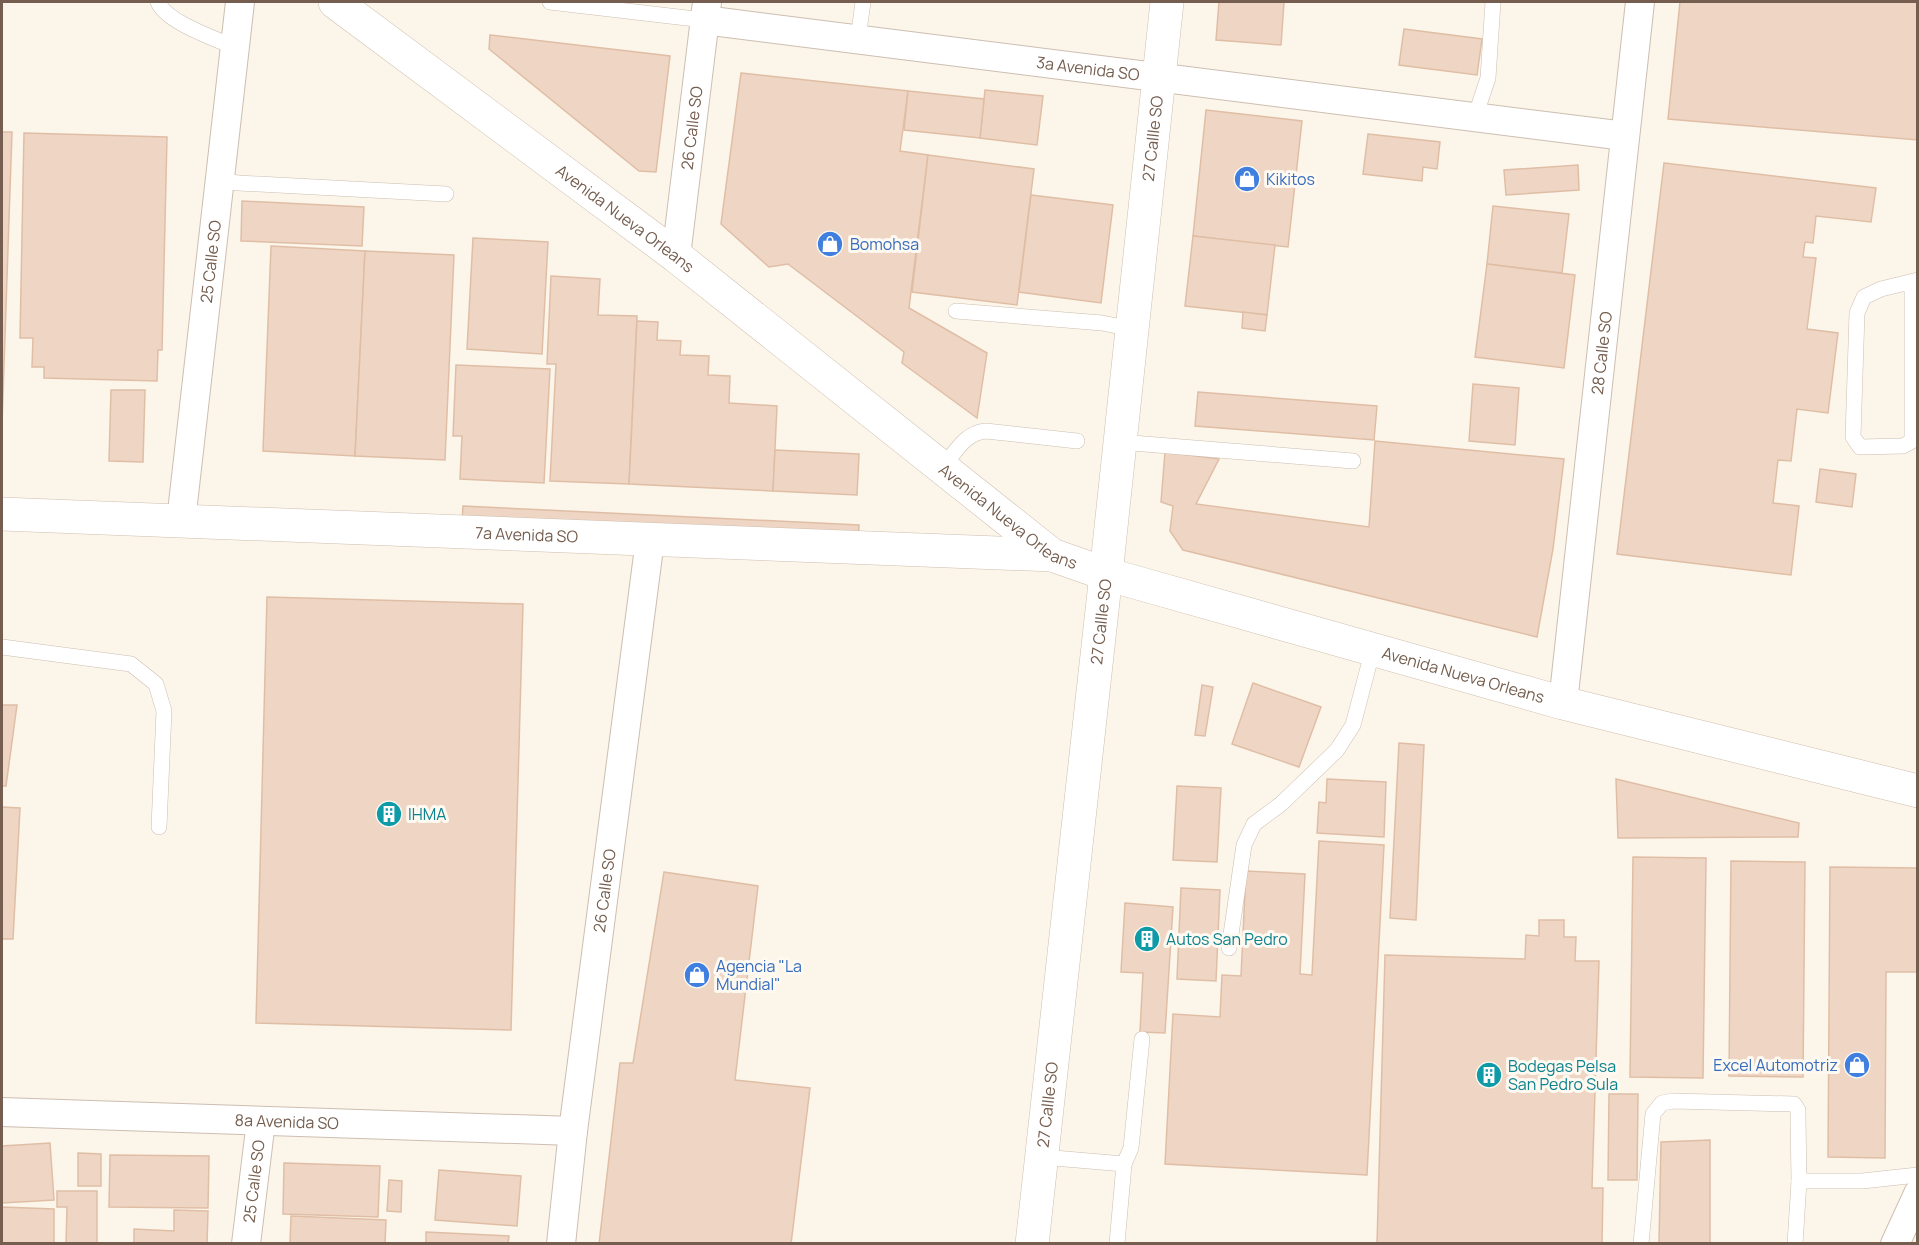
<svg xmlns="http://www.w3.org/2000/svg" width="1919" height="1245" font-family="Manrope,sans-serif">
	<rect width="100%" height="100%" fill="#fbf5ea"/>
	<g fill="#efd6c4" stroke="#e0bea6" stroke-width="1.5">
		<path d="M1219,2H1284L1281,45L1216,40Z"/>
		<path d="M1680,2H1918V140L1668,119Z"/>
		<path d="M1404,29L1482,39L1477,75L1399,65Z"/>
		<path d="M490,35L670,56L656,172L639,171L489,49Z"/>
		<path d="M741,73L908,91L900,151L928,155L909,308L987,353L977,418L902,363L904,352L788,264L769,267L721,224Z"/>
		<path d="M985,90L1043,96L1037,145L980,138Z"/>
		<path d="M908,91L984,99L980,138L904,130Z"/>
		<path d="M1206,110L1302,121L1288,247L1193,236Z"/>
		<path d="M2,132H12L2,424Z"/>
		<path d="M24,133L167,137L162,350H158L157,381L44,378V367H32L33,338H20Z"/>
		<path d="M1368,134L1440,142L1437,169L1423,167L1422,181L1363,174Z"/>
		<path d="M928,155L1034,169L1017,305L912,292Z"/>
		<path d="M1664,163L1876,188L1871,222L1816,216L1813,243L1805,242L1803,257L1816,258L1807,329L1838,333L1828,413L1797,409L1791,461L1778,460L1773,503L1799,506L1791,575L1617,554Z"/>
		<path d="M1578,165L1579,190L1506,195L1504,170Z"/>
		<path d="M1031,195L1113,205L1101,303L1019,292Z"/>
		<path d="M242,201L364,207L362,246L241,241Z"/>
		<path d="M1493,206L1569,214L1562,273L1487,264Z"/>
		<path d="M1193,236L1275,245L1267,315L1185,306Z"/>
		<path d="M473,238L548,242L542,354L467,349Z"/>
		<path d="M271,246L365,251L355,456L263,451Z"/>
		<path d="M365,251L454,255L445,460L355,456Z"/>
		<path d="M1487,264L1575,275L1564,368L1475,357Z"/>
		<path d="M551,276L600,279L598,315L637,316L629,484L550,481L556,364H547Z"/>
		<path d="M1243,312L1267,315L1265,331L1242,328Z"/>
		<path d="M637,321L658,322L657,340L681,341L680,355L709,356L708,375L730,376L729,403L777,406L773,491L629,484Z"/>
		<path d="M456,365L550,369L544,483L460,479L462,436H453Z"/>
		<path d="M1473,384L1519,388L1515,445L1469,441Z"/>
		<path d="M111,390H145L143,462L109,461Z"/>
		<path d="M1198,392L1377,406L1374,440L1195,426Z"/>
		<path d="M1375,441L1564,459L1553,549L1537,637L1183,550L1170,531L1173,506L1161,502L1165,452L1219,459L1196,504L1369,527Z"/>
		<path d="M775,450L859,454L857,495L773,491Z"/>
		<path d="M1820,469L1856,474L1852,507L1816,502Z"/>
		<path d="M463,506L859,525L858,540L462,521Z"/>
		<path d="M267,597L523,604L511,1030L256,1023Z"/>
		<path d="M1253,683L1321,707L1299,767L1232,744Z"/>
		<path d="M1202,685L1213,687L1205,736L1195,735Z"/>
		<path d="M2,705H17L6,786H2Z"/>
		<path d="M1399,743L1424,745L1416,920L1390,918Z"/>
		<path d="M1327,779L1386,782L1384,837L1317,833L1319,802L1326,803Z"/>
		<path d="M1616,779L1799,823L1798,837L1618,838Z"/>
		<path d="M1177,786L1221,788L1217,862L1173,860Z"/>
		<path d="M2,807L20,808L13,939H2Z"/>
		<path d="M1319,841L1384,845L1367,1175L1165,1164L1173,1014L1220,1017L1222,975L1241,976L1246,871L1305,874L1300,974L1312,975Z"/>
		<path d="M1633,857L1706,858L1703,1078L1630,1077Z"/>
		<path d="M1731,861L1805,862L1803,1077L1729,1076Z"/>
		<path d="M1830,867L1918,868V972H1886L1885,1158L1828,1157Z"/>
		<path d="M664,872L758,886L735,1080L810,1088L791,1244H599L620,1063H633Z"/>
		<path d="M1181,888L1220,890L1216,981L1177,979Z"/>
		<path d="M1125,903L1173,907L1165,1033L1140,1032L1143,973L1121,972Z"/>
		<path d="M1539,920H1564V937H1576L1575,961H1599L1592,1188H1603L1602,1244H1377L1385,955L1525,959L1526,935L1539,936Z"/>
		<path d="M1609,1094H1638L1637,1180H1608Z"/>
		<path d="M1710,1140V1244H1659L1661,1142Z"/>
		<path d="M50,1143L54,1200L2,1203V1146Z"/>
		<path d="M78,1153L101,1154V1186H78Z"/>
		<path d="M110,1155L209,1156L208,1208L109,1207Z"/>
		<path d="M284,1163L380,1166L378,1217L283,1214Z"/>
		<path d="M439,1170L521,1176L517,1226L435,1220Z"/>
		<path d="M389,1180L402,1181L401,1212L387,1211Z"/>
		<path d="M57,1191H97V1244H66L67,1207H57Z"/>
		<path d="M2,1207L54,1209V1244H2Z"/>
		<path d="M174,1210L208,1211L207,1244H134V1229L174,1231Z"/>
		<path d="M291,1216L386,1220L385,1244H290Z"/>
		<path d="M426,1232L509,1236L508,1244H426Z"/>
	</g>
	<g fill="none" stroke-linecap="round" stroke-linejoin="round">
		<g stroke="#cdbeb1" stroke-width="16">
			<g id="lane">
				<path d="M158,2C166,22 214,38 234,47"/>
				<path d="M550,2L704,20"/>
				<path d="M858,39L863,2"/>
				<path d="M1475,117L1488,78L1493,2"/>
				<path d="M219,181L239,183L446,194"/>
				<path d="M1912,282V441L1903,446L1860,447L1853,437L1857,313L1864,297L1881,289L1918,280"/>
				<path d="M956,311L1102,323L1132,329"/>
				<path d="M1120,442L1353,461"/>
				<path d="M942,468C956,452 964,433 986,431L1077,441"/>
				<path d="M2,647L131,664L156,684L164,711L159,827"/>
				<path d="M1229,948L1244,845L1254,824L1281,804L1337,750L1353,725L1373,649"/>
				<path d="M1042,1157L1124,1164L1117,1244"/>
				<path d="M1124,1164L1131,1148L1142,1039"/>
				<path d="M1799,1181H1862L1918,1175"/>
				<path d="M1641,1244L1653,1114L1662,1103L1673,1101L1794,1104L1798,1110V1118L1799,1181L1795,1244"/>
			</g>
		</g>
		<g stroke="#cdbeb1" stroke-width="30">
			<g id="street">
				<path id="s1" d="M704,20L1625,136"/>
				<path id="s2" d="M676,256L707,2"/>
				<path id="s3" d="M181,521L240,2"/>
				<path id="s4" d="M1563,703L1640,2"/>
				<path id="s5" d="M2,1112L573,1131"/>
				<path id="s6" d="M246,1244L261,1121"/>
				<path id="s7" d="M561,1244L573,1131L650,540"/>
				<path d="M1895,1244L1918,1194"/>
			</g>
		</g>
		<g stroke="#cfbeae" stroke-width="34">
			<g id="secondary">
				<path id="s8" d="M335,2L676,256L1052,555L1106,574L1563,703L1918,791"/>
				<path id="s9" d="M2,514L1052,555"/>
				<path id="s10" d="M1032,1244L1106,574L1167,2"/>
			</g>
		</g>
		<use href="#lane" stroke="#fff" stroke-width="15"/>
		<use href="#street" stroke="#fff" stroke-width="28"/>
		<use href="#secondary" stroke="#fff" stroke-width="33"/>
	</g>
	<defs>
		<g id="shop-disc" transform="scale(1.35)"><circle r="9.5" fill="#3f7fe0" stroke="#fef9f1"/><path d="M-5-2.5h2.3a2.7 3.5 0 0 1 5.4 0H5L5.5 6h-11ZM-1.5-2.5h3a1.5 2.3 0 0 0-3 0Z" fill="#fff"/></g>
		<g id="building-disc" transform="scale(1.35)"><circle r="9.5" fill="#0f9aa8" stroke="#fef9f1"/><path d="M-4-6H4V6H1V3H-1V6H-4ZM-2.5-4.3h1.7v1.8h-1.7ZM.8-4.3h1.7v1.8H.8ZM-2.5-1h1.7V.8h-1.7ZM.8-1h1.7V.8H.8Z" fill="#fff"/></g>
	</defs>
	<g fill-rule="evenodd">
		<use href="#shop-disc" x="1247" y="179"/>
		<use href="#shop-disc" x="830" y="244"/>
		<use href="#building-disc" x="389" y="814"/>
		<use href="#building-disc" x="1147" y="939"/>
		<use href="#shop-disc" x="697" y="975"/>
		<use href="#shop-disc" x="1857" y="1065"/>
		<use href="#building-disc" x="1489" y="1075"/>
	</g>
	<g text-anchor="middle" stroke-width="6" stroke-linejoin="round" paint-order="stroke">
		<g font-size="16" fill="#755e4f" stroke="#fef9f1">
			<text dy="6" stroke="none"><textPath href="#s1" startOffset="387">3a Avenida SO</textPath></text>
			<text dy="6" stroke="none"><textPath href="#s2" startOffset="129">26 Calle SO</textPath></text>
			<text dy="6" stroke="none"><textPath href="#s10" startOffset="1112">27 Callle SO</textPath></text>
			<text dy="6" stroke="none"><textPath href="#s8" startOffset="362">Avenida Nueva Orleans</textPath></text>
			<text dy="6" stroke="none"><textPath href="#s3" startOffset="261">25 Calle SO</textPath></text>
			<text dy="6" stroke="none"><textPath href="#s4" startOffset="352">28 Calle SO</textPath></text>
			<text dy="6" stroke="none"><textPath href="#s8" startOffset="848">Avenida Nueva Orleans</textPath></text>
			<text dy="6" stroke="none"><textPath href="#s9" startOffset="525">7a Avenida SO</textPath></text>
			<text dy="6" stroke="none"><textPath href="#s10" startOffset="626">27 Callle SO</textPath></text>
			<text dy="6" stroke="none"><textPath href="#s8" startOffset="1334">Avenida Nueva Orleans</textPath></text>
			<text dy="6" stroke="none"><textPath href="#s7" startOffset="356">26 Calle SO</textPath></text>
			<text dy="6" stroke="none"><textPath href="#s10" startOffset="140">27 Callle SO</textPath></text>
			<text dy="6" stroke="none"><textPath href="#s5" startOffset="285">8a Avenida SO</textPath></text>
			<text dy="6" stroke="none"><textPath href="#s6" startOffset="63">25 Calle SO</textPath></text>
		</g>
		<g font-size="16" fill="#366cbe" stroke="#fef9f1" text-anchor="start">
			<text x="1266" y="185">Kikitos</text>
			<text x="850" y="250">Bomohsa</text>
			<text x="716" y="972">Agencia "La<tspan x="716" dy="18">Mundial"</tspan></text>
			<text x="1838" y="1071" text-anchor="end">Excel Automotriz</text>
		</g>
		<g font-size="16" fill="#0d838f" stroke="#fef9f1" text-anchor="start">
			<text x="408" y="820">IHMA</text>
			<text x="1166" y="945">Autos San Pedro</text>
			<text x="1508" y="1072">Bodegas Pelsa<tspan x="1508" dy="18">San Pedro Sula</tspan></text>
		</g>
	</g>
	<rect width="1919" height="1245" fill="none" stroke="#755e4f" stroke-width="6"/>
</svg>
